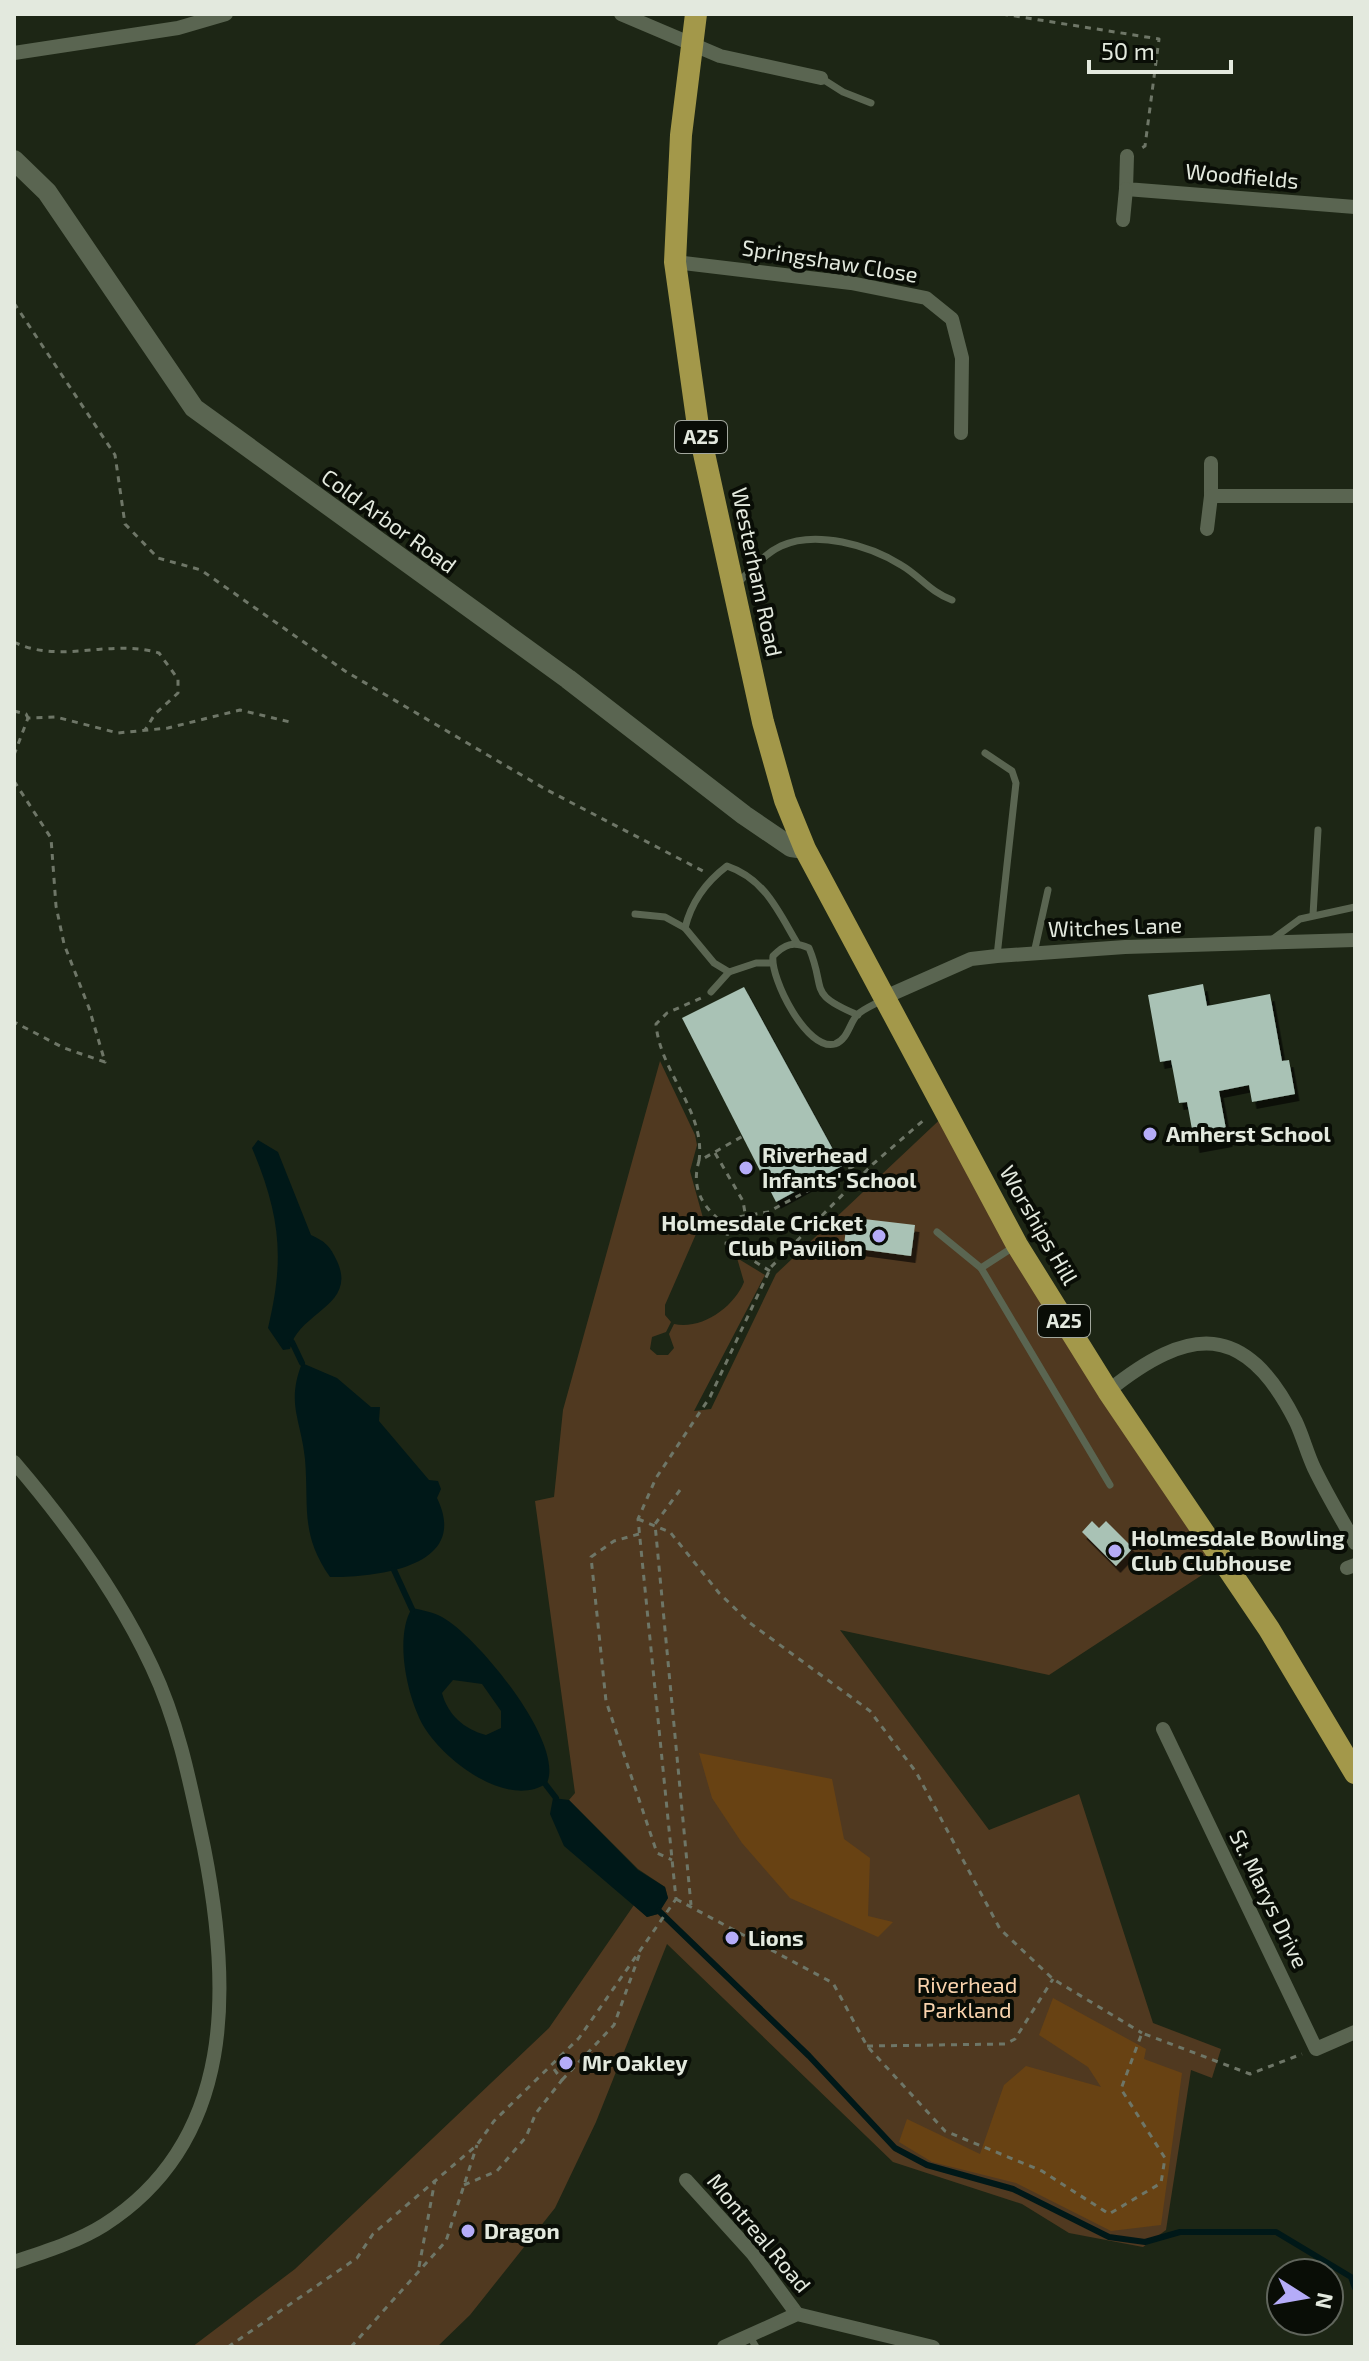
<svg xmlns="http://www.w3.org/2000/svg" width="1369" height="2361" font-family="'Exo 2',sans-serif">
	<defs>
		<filter id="shadow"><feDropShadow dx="4.5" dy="7" stdDeviation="0" flood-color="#0009"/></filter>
	</defs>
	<rect width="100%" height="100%" fill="#1d2615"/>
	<path fill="#503920" d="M660,1061L695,1135L697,1145L690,1171L703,1218L665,1305V1315L671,1322L666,1332L652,1337L650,1349L657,1355H668L674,1348L669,1334L674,1324C702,1330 734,1307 744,1282L737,1258L765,1275L694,1411L711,1409L776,1274L949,1111L1022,1253L1225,1560L1049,1675L840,1630L989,1830L1079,1794L1153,2023L1221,2049L1212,2078L1191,2070L1166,2230L1143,2247L1069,2233L1022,2204L893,2162L667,1944L596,2122L555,2208L470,2315L439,2345L192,2347L295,2269L549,2028L634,1905L647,1917L658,1914L668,1898L665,1887L638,1869L569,1800L575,1793L535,1501L554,1497L563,1410Z"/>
	<g fill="#684213">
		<path d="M699,1753L832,1779L844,1839L870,1858L868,1916L893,1922L878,1937L790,1898L742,1843L712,1798Z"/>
		<path d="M1053,1998L1146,2049L1144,2059L1182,2073L1161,2225L1111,2231L1016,2183L932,2162L899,2142L907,2119L980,2154L1004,2085L1026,2066L1101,2087L1088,2067L1039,2035Z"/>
	</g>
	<g fill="#001818" fill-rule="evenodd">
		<path d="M258,1140L278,1152L311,1235C326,1242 330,1246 337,1261C358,1306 298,1312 290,1349L283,1350L268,1328C285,1257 280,1215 252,1148Z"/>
		<path d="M302,1363L337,1378L371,1407H380L379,1421L429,1480L438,1481L441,1489L437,1498C471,1567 377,1577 330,1577C300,1534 309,1508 305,1459C301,1419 286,1404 302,1363Z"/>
		<path d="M412,1608C422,1610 433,1612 442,1617C477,1636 565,1743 547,1783C508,1810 444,1760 424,1727C407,1698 394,1637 412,1608ZM453,1680L482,1684L501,1711V1728L486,1735C464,1729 448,1715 442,1693Z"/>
		<path d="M553,1798L569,1800L638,1870L665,1887L668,1898L658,1914L647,1917L564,1846L550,1814Z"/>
	</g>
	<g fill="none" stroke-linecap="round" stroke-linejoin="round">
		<g stroke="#001818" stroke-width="6">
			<path d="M292,1342L302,1363"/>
			<path d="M394,1570L412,1609"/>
			<path d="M546,1785L556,1798"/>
			<path d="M659,1911L809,2056L895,2148L927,2165L1013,2189L1109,2237L1145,2242L1180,2232H1276L1351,2277L1355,2288"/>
		</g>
	</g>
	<g fill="#a9c2b5" filter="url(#shadow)">
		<path d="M1203,984L1207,1006L1270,994L1282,1061L1289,1060L1295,1094L1252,1102L1249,1085L1219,1091L1228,1140L1195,1146L1187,1102L1179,1103L1171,1060L1160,1062L1148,995Z"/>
		<path d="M744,987L842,1166L776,1202L682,1018Z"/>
		<path d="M847,1217L915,1225L911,1256L844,1247Z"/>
		<path d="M1092,1521L1099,1528L1106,1521L1133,1548L1116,1566L1082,1532Z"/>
	</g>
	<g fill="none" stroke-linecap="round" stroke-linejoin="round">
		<g stroke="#6e7667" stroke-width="3" stroke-dasharray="6 6" stroke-linecap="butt">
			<path d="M1002,14L1159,39L1145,146L1140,149"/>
			<path d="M14,303L115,455L125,524L158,558L201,570L345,671L547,790L703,871"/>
			<path d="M14,642C60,665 111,638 159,653L178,679V693L155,714L145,730"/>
			<path d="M14,711L26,714L28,718"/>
			<path d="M14,755L28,718L56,717L118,733L168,728L240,710L290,722"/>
			<path d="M14,781L51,838L56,906L64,944L89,1008L105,1062L64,1048L14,1022"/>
			<path d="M715,1153L743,1201L745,1213"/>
			<path d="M699,1161C706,1111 660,1073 656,1024L667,1013L701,998"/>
			<path d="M728,1226C705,1211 690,1190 699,1161L743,1136"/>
			<path d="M770,1271L726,1244L728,1229L738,1217L768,1212L869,1158"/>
			<path d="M680,1490L655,1524L691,1905"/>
			<path d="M638,1519L670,1532L719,1593L750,1623L870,1711L916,1772L1000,1929L1053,1979L1142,2033"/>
			<path d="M639,1534L614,1541L591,1557L606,1701L657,1853L672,1860"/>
			<path d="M676,1899L833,1983L867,2046L945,2131L1042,2171L1109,2214L1161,2183L1165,2158L1121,2089L1142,2033L1250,2074L1302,2054"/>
			<path d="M867,2046L1005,2044L1015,2039L1053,1979"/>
			<path d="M562,2080L614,2025L640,1953"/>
			<path d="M464,2185L497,2171L526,2137L536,2113L562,2080L551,2065"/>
			<path d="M419,2267L435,2180"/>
			<path d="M228,2347L357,2258L373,2234L477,2145L494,2121L579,2038L676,1899L638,1519L656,1478L710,1397L771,1267L873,1164L925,1119"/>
			<path d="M351,2347L446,2241L477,2145"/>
		</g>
		<g stroke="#5a6551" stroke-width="7">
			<path d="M821,78L843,92L871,103"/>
			<path d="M738,583C751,570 764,554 781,546C816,530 869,545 901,565C920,576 930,592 952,600"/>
			<path d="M985,753L1012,771L1016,783L997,956"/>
			<path d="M635,914L665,917L685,928"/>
			<path d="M1313,915L1318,830"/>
			<path d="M1270,941L1300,919L1355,907"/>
			<path d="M1034,953L1048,890"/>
			<path d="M772,963H756L729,972L714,963L685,928C691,903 706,882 727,866C765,879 778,911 797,943"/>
			<path d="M711,992L729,972"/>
			<path d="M858,1015C806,993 827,991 809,948C793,941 785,944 773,956C770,978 807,1052 835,1044C848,1039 849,1024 857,1015C864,1008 876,1004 884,999"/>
			<path d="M937,1232L981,1268L1110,1485"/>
			<path d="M981,1268L1015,1246"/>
			<path d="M749,2335L756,2347"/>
		</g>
		<g stroke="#5a6551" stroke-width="14">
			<path d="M621,14L720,56L821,78"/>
			<path d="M14,53L178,28L226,14"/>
			<path d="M1127,156L1126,189L1355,207"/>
			<path d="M1123,220L1126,189"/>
			<path d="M675,262L851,283L926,298L952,319L962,358L961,433"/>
			<path d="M1211,496V463"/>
			<path d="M1207,529L1211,496H1355"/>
			<path d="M885,997L971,959L997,956L1125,947L1355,940"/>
			<path d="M1108,1391C1189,1326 1245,1320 1296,1422C1303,1437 1307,1453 1314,1468C1326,1493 1341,1518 1355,1543"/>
			<path d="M14,1462C68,1525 117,1592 152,1667C179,1724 191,1787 204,1848C231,1985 237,2140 104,2225C77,2242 44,2252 14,2262"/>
			<path d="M1347,1568L1355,1565"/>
			<path d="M1163,1729L1316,2049L1355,2032"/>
			<path d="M686,2180L753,2254L797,2314"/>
			<path d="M724,2347L797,2314L933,2347"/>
		</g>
		<path stroke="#5a6551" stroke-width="20" d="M14,160L47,192L194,408L568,679L744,815L791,847L805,849"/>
		<path stroke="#a3984a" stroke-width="22" d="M696,14L681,135L675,262L698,426L763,722L785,800L805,849L1017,1245L1108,1391L1269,1629L1355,1773"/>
	</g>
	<g fill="#b5acf8" stroke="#090d06" stroke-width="3">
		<circle cx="1150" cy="1134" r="8"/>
		<circle cx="746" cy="1168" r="8"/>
		<circle cx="879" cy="1236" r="8"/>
		<circle cx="1115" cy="1551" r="8"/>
		<circle cx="732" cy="1938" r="8"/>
		<circle cx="566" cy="2063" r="8"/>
		<circle cx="468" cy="2231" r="8"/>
	</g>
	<g text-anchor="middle" stroke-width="8" stroke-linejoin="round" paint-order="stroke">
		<g fill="#090d06" stroke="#a2a79d" stroke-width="2">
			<rect x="675" y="421" width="52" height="32" rx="6"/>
			<rect x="1038" y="1305" width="52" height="32" rx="6"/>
		</g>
		<g font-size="20" font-weight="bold" fill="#e3e9de">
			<text x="701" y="444">A25</text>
			<text x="1064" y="1328">A25</text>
		</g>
		<g font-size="22" fill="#e3e9de" stroke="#090d06">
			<text transform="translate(1242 176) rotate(5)" y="8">Woodfields</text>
			<text transform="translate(830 261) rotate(9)" y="8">Springshaw Close</text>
			<text transform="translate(389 521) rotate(36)" y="8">Cold Arbor Road</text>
			<text transform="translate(757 572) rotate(78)" y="8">Westerham Road</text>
			<text transform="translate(1115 927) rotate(-2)" y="8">Witches Lane</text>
			<text transform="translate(1039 1225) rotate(60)" y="8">Worships Hill</text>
			<text transform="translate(1269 1899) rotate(64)" y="8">St. Marys Drive</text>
			<text transform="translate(759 2233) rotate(50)" y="8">Montreal Road</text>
		</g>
		<g font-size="22" font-weight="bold" fill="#e3e9de" stroke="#090d06" text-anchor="start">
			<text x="1166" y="1142">Amherst School</text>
			<text x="762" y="1163">Riverhead<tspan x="762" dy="25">Infants' School</tspan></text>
			<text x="863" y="1231" text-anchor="end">Holmesdale Cricket<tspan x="863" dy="25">Club Pavilion</tspan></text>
			<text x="1131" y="1546">Holmesdale Bowling<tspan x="1131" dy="25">Club Clubhouse</tspan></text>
			<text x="748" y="1946">Lions</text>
			<text x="582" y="2071">Mr Oakley</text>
			<text x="484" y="2239">Dragon</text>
		</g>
		<g font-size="22" fill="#f9d3ad" stroke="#090d06">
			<text x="967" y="1993">Riverhead<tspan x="967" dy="25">Parkland</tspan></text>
		</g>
	</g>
	<rect width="1369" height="2361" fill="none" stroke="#e3e9de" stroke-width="32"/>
	<g transform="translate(1305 2297) rotate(101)"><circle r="38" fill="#090d06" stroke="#60655c" stroke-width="2"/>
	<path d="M0-6L14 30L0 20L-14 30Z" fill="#b5acf8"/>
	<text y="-12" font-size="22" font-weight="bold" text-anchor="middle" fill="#e3e9de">N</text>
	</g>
	<path d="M1089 60v12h142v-12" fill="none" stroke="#e3e9de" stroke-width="4"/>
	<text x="1101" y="60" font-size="24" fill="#e3e9de" stroke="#090d06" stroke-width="6" paint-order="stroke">50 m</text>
</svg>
